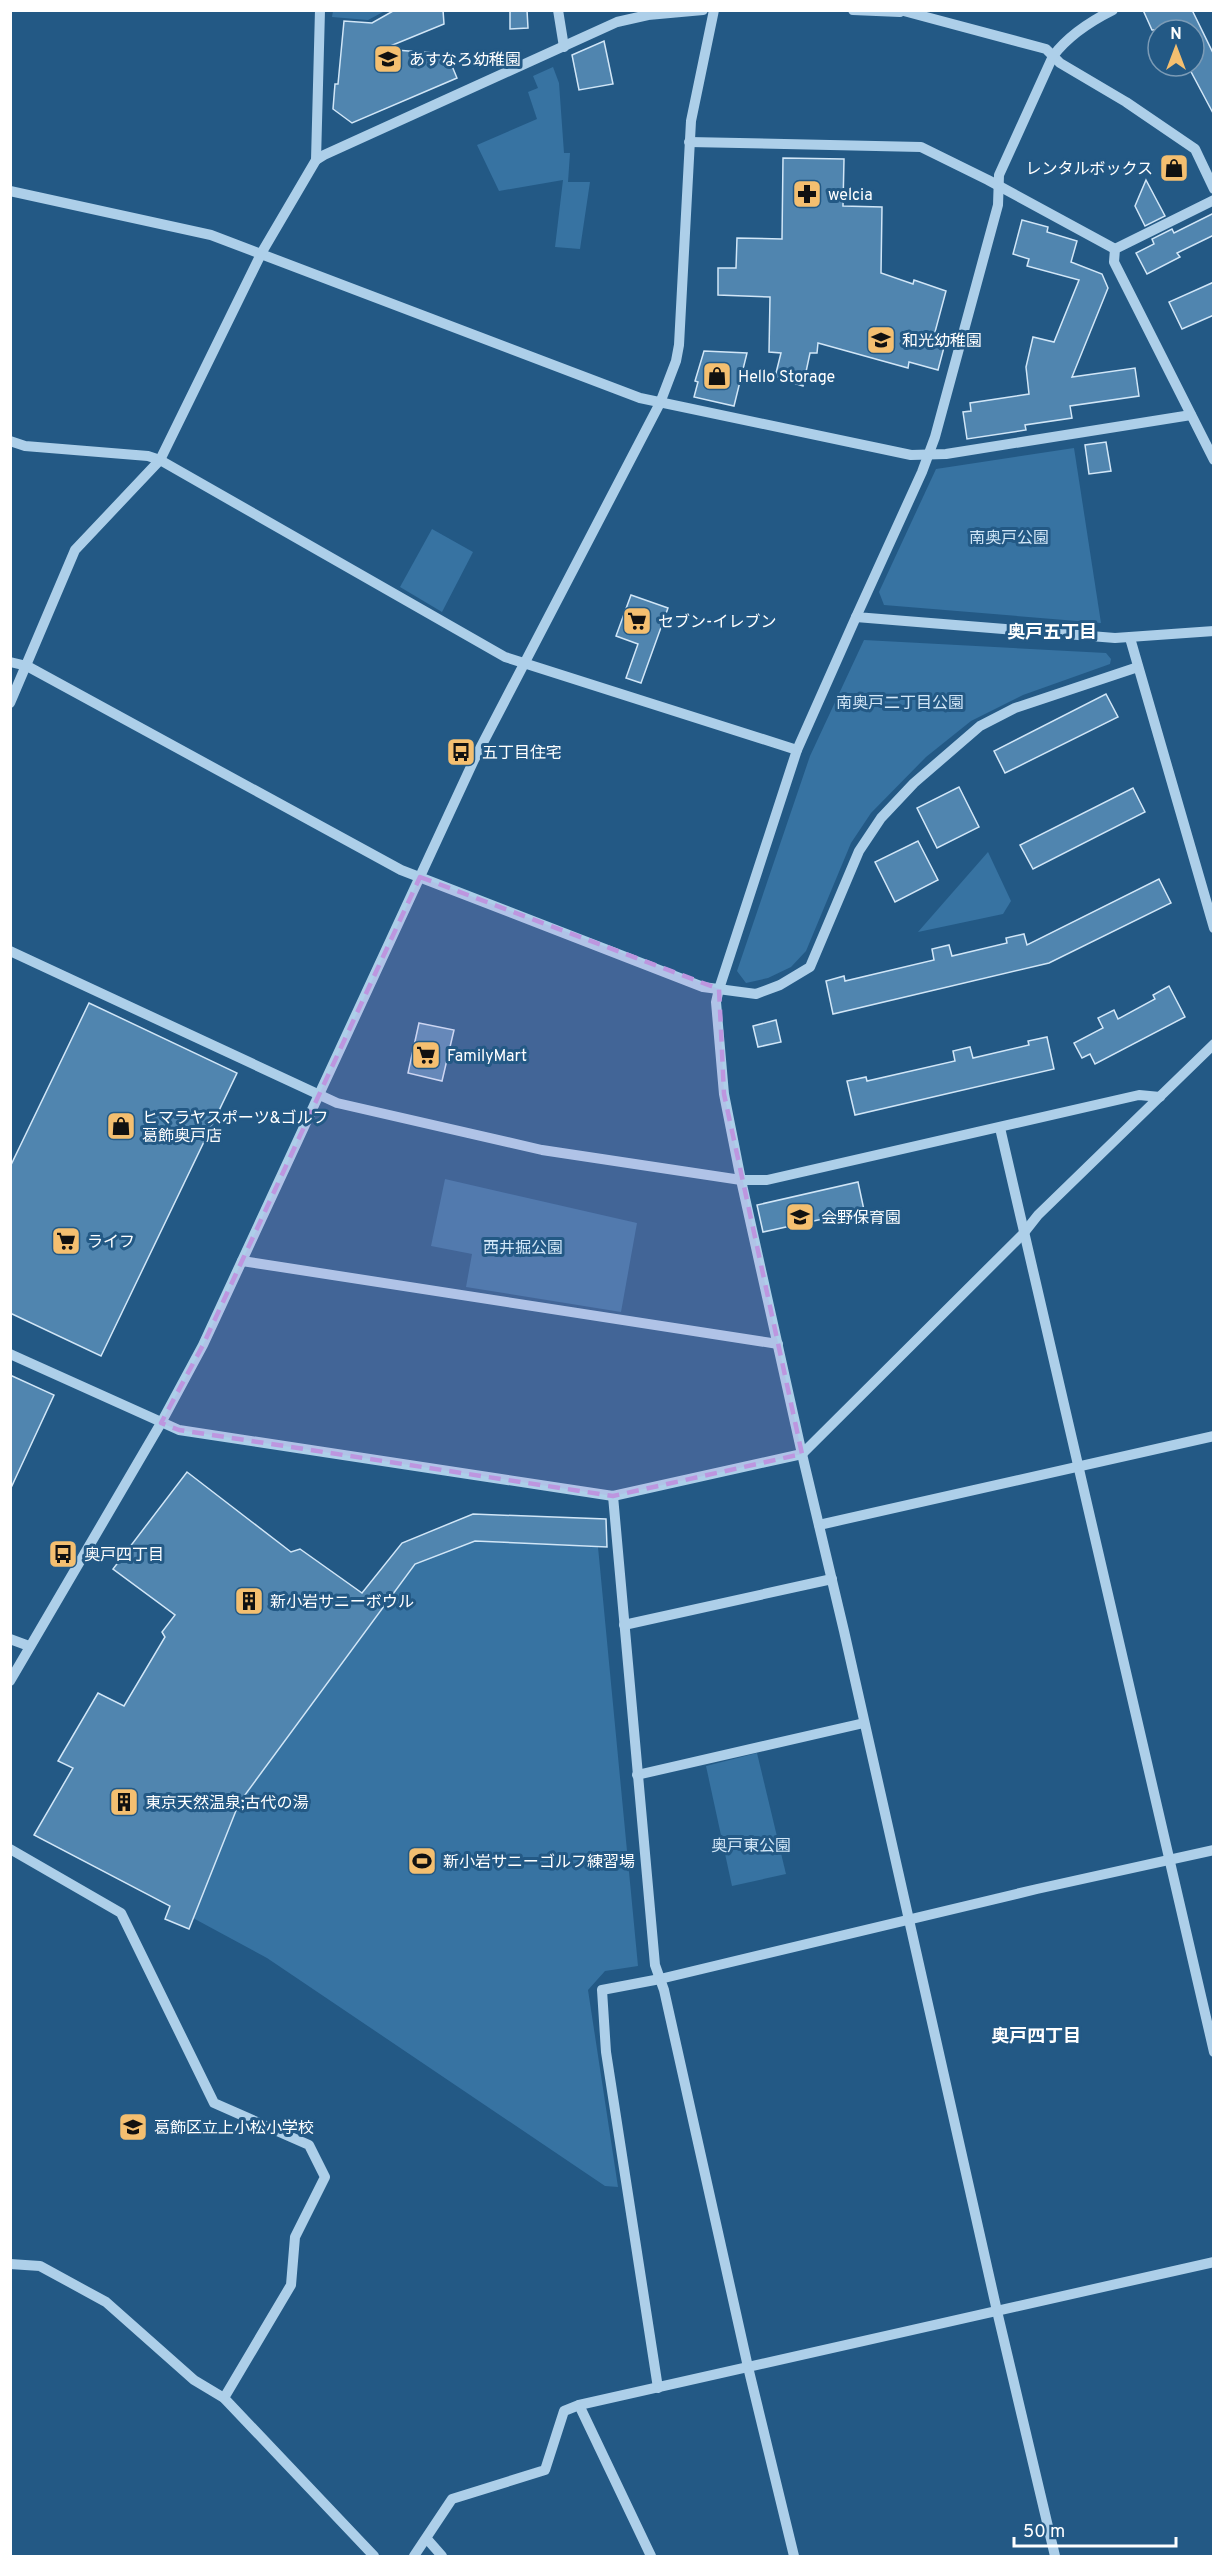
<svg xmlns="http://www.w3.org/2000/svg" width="1224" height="2567" font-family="Overpass,'Noto Sans JP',sans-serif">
	<rect width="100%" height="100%" fill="#235985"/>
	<g fill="#3773a2">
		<path d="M333,11L385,10V11L368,20L332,17Z"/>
		<path d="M553,67L559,83L564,153H570L568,182H590L580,249L555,247L563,180L499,191L477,145L537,119L528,92L538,88L533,76Z"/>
		<path d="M1074,448L1101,623L884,605L879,592L936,469Z"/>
		<path d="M432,529L473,552L442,612L400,587Z"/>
		<path d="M864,640L1106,653L1111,659L1110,664L1023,695L971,721L926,757L871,813L851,843L806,951L791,967L768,978L746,983L737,971L810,756Z"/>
		<path d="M988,852L1011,901L1003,914L918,932Z"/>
		<path d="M445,1179L637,1223L621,1312L466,1287L472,1254L431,1246Z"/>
		<path d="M475,1541L598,1547L638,1966L605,1971L588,1990L618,2187L605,2186L267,1958L193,1918L239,1803L415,1564Z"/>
		<path d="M757,1753L786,1874L732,1886L706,1766Z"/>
	</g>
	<g fill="#5085af" stroke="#d1e6f7" stroke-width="1.5">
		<path d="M443,10L444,24L383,49L447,54L457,78L352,123L333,109L335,84H338L344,21L372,23L393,11Z"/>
		<path d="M510,10H527L528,28L510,29Z"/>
		<path d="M1143,10H1192L1214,55V115L1188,66H1194V30H1152Z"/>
		<path d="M604,41L613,84L579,90L572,55Z"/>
		<path d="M783,158L844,159L843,206L882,207L881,273L913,284L914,280L946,291L935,332L947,336L938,370L909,362L908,368L818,343L817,353H810L803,386L775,377L781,353L769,352L770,297L718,295V268H736L737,238L782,239Z"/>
		<path d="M1146,180L1165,216L1145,226L1135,206Z"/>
		<path d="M1214,213V235L1177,253L1180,257L1147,274L1136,253L1154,244L1152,239L1172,229L1174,233Z"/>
		<path d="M1022,220L1048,227L1047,232L1077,241L1071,262L1102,274L1108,288L1072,377L1135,368L1139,396L1070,406L1072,418L1025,425L1026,430L967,439L963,412L971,411L970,403L1029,394L1026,367L1033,337L1054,342L1079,280L1027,266L1029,259L1013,254Z"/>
		<path d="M1214,282V315L1182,329L1169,302Z"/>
		<path d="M704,351L747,353L734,406L694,397L698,382L695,381Z"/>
		<path d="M1106,442L1111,471L1089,474L1085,445Z"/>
		<path d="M631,595L668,608L641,683L626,678L638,644L616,636Z"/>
		<path d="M1106,694L1118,717L1005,773L994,751Z"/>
		<path d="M959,787L979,827L937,848L917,808Z"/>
		<path d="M1133,788L1145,812L1033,869L1020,845Z"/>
		<path d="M918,841L938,880L895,902L875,862Z"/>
		<path d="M1159,879L1171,903L1049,963L833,1014L826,981L844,976L845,981L934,960L932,949L949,945L952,956L1007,943L1006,938L1024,934L1027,945Z"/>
		<path d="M1169,986L1185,1017L1095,1064L1090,1054L1082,1058L1074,1043L1103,1028L1098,1018L1114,1010L1118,1019L1155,999L1153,995Z"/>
		<path d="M89,1003L237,1073L101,1356L10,1313V1167Z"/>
		<path d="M776,1020L781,1042L758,1047L753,1026Z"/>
		<path d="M419,1023L454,1030L442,1081L408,1073Z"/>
		<path d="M1047,1037L1054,1069L855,1115L847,1081L866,1077L867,1081L955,1061L953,1051L970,1047L973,1058L1029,1045L1028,1041Z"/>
		<path d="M858,1182L864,1210L763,1232L757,1205Z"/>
		<path d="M10,1375L54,1395L10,1490Z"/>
		<path d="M187,1472L291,1552L300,1549L362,1593L402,1543L473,1514L606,1519L607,1547L475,1541L415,1564L239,1803L189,1929L165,1919L170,1906L34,1835L73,1768L58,1761L98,1693L124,1706L165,1637L162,1632L175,1615L113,1569Z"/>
	</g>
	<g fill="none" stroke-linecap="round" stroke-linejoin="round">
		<g stroke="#adcfe9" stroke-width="10">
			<path d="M558,10L564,47"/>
			<path d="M853,10L900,12"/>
			<path d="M900,10L1046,49L1060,63L1126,102L1195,149L1214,189"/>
			<path d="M1113,10C1091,21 1068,36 1053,56L999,175L998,205L935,437L922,472L856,617L1115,638L1214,631"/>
			<path d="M689,142L921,147L988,180L1115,249"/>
			<path d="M316,160L320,10"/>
			<path d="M10,191L211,235L640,398L911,455L946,454L1191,415"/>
			<path d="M1214,200L1115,249L1114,262L1214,460"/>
			<path d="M10,441L25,446L148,456L160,460L505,657L797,750"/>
			<path d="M856,617L797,750L719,989L716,1002L724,1094L741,1180L802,1454L844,1631L997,2311L1055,2556"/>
			<path d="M1130,638L1214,928"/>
			<path d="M10,662L27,666L401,870L703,987L756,994L780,985L810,967L859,851L881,818L914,783L980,726L1015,708L1138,667"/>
			<path d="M10,703L75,550L160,460L262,252L316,160L324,155L617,22L648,15L703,10"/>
			<path d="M10,951L337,1103L542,1150L741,1180H767L1139,1095L1160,1097"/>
			<path d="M1000,1128L1214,2052"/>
			<path d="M242,1261L778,1344"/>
			<path d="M10,1354L179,1430L613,1496L802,1454L1023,1234L1038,1215L1214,1044"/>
			<path d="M613,1496L655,1965L664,1990L748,2367L794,2556"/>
			<path d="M819,1525L1214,1436"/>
			<path d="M624,1625L832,1579"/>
			<path d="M10,1639L29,1646"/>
			<path d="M10,1681L161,1423L203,1345L474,760L660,403L676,361L679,345L691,121L714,10"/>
			<path d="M637,1775L864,1723"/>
			<path d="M10,1849L121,1913L214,2103L309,2145L325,2177L295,2237L291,2285L224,2398"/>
			<path d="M10,2264L40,2266L106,2302L194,2380L224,2398L374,2556"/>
			<path d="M658,2388L606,2052L602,1990L660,1979L1037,1889L1214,1850"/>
			<path d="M579,2405L651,2556"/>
			<path d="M427,2539L442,2556"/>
			<path d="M414,2556L452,2499L545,2470L564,2411L579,2405L1214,2262"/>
		</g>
	</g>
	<path fill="#bd96df" fill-opacity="0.2" stroke="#bd96df" stroke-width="4.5" stroke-dasharray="12 8" stroke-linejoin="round" d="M420,877L719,989L724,1094L802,1454L613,1496L179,1430L161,1423L203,1345Z"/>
	<defs>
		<g id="school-square" transform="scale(1.5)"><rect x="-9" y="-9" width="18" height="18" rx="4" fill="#f4bf70" stroke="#235985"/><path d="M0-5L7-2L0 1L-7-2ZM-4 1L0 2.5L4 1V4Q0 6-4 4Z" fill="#111"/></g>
		<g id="shop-square" transform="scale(1.5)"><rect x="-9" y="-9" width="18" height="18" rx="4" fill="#f4bf70" stroke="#235985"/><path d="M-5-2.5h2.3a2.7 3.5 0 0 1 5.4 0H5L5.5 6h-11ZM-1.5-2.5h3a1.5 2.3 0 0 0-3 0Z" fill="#111"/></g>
		<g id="pharmacy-square" transform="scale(1.5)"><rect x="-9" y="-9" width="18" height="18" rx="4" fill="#f4bf70" stroke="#235985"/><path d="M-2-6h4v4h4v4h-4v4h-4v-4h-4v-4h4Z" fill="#111"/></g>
		<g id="supermarket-square" transform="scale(1.5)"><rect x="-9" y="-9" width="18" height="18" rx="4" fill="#f4bf70" stroke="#235985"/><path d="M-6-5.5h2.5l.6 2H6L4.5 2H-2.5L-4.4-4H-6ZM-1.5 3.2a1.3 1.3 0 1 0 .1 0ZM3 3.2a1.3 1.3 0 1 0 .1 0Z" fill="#111"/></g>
		<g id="bus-square" transform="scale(1.5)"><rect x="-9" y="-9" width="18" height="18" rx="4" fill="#f4bf70" stroke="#235985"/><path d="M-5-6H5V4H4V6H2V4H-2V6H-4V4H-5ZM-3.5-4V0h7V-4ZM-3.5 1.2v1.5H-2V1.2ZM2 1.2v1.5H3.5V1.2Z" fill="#111"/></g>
		<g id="building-square" transform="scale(1.5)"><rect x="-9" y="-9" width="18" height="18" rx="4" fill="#f4bf70" stroke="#235985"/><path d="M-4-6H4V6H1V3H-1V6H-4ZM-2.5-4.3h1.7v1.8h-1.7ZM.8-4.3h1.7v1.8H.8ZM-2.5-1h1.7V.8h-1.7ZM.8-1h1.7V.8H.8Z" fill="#111"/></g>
		<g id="stadium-square" transform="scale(1.5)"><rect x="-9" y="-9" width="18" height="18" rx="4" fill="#f4bf70" stroke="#235985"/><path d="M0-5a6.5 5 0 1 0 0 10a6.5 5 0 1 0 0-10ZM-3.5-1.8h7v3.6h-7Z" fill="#111"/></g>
	</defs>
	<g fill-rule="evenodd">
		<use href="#school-square" x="388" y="59"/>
		<use href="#shop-square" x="1174" y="168"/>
		<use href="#pharmacy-square" x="807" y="194"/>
		<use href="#school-square" x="881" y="340"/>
		<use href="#shop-square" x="717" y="376"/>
		<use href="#supermarket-square" x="637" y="621"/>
		<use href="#bus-square" x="461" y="752"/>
		<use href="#supermarket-square" x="426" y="1055"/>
		<use href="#shop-square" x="121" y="1126"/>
		<use href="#school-square" x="800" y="1217"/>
		<use href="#supermarket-square" x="66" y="1241"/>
		<use href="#bus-square" x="63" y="1554"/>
		<use href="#building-square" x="249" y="1601"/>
		<use href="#building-square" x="124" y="1802"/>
		<use href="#stadium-square" x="422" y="1861"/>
		<use href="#school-square" x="133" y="2127"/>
	</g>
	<g text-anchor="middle" stroke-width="6" stroke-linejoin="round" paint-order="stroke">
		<g font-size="16" fill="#fff" stroke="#235985" text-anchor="start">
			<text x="409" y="65">あすなろ幼稚園</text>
			<text x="1153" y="174" text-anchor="end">レンタルボックス</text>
			<text x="828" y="200">welcia</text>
			<text x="902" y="346">和光幼稚園</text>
			<text x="738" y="382">Hello Storage</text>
			<text x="658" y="627">セブン-イレブン</text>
			<text x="482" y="758">五丁目住宅</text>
			<text x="447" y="1061">FamilyMart</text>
			<text x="142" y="1123">ヒマラヤスポーツ&amp;ゴルフ<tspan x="142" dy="18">葛飾奥戸店</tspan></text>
			<text x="821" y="1223">会野保育園</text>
			<text x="87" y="1247">ライフ</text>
			<text x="84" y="1560">奥戸四丁目</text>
			<text x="270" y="1607">新小岩サニーボウル</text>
			<text x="145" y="1808">東京天然温泉;古代の湯</text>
			<text x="443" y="1867">新小岩サニーゴルフ練習場</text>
			<text x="154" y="2133">葛飾区立上小松小学校</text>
		</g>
		<g font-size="16" fill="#d1e6f7" stroke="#235985">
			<text x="1009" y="543">南奥戸公園</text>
			<text x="900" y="708">南奥戸二丁目公園</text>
			<text x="523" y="1253">西井掘公園</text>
			<text x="751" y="1851">奥戸東公園</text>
		</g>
		<g font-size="18" font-weight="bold" fill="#fff" stroke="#235985">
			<text x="1052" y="638">奥戸五丁目</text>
			<text x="1036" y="2042">奥戸四丁目</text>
		</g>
	</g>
	<rect width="1224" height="2567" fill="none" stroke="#ffffff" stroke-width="24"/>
	<g transform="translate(1176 48)"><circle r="28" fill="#235985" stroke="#7b9bb6" stroke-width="1.5"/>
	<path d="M0-4.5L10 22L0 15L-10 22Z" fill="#f4bf70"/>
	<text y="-9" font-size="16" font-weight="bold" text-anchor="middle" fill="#ffffff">N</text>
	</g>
	<path d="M1014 2537v9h162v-9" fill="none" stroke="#ffffff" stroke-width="3"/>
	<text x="1023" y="2537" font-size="18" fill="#ffffff" stroke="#235985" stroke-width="4.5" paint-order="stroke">50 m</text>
</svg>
